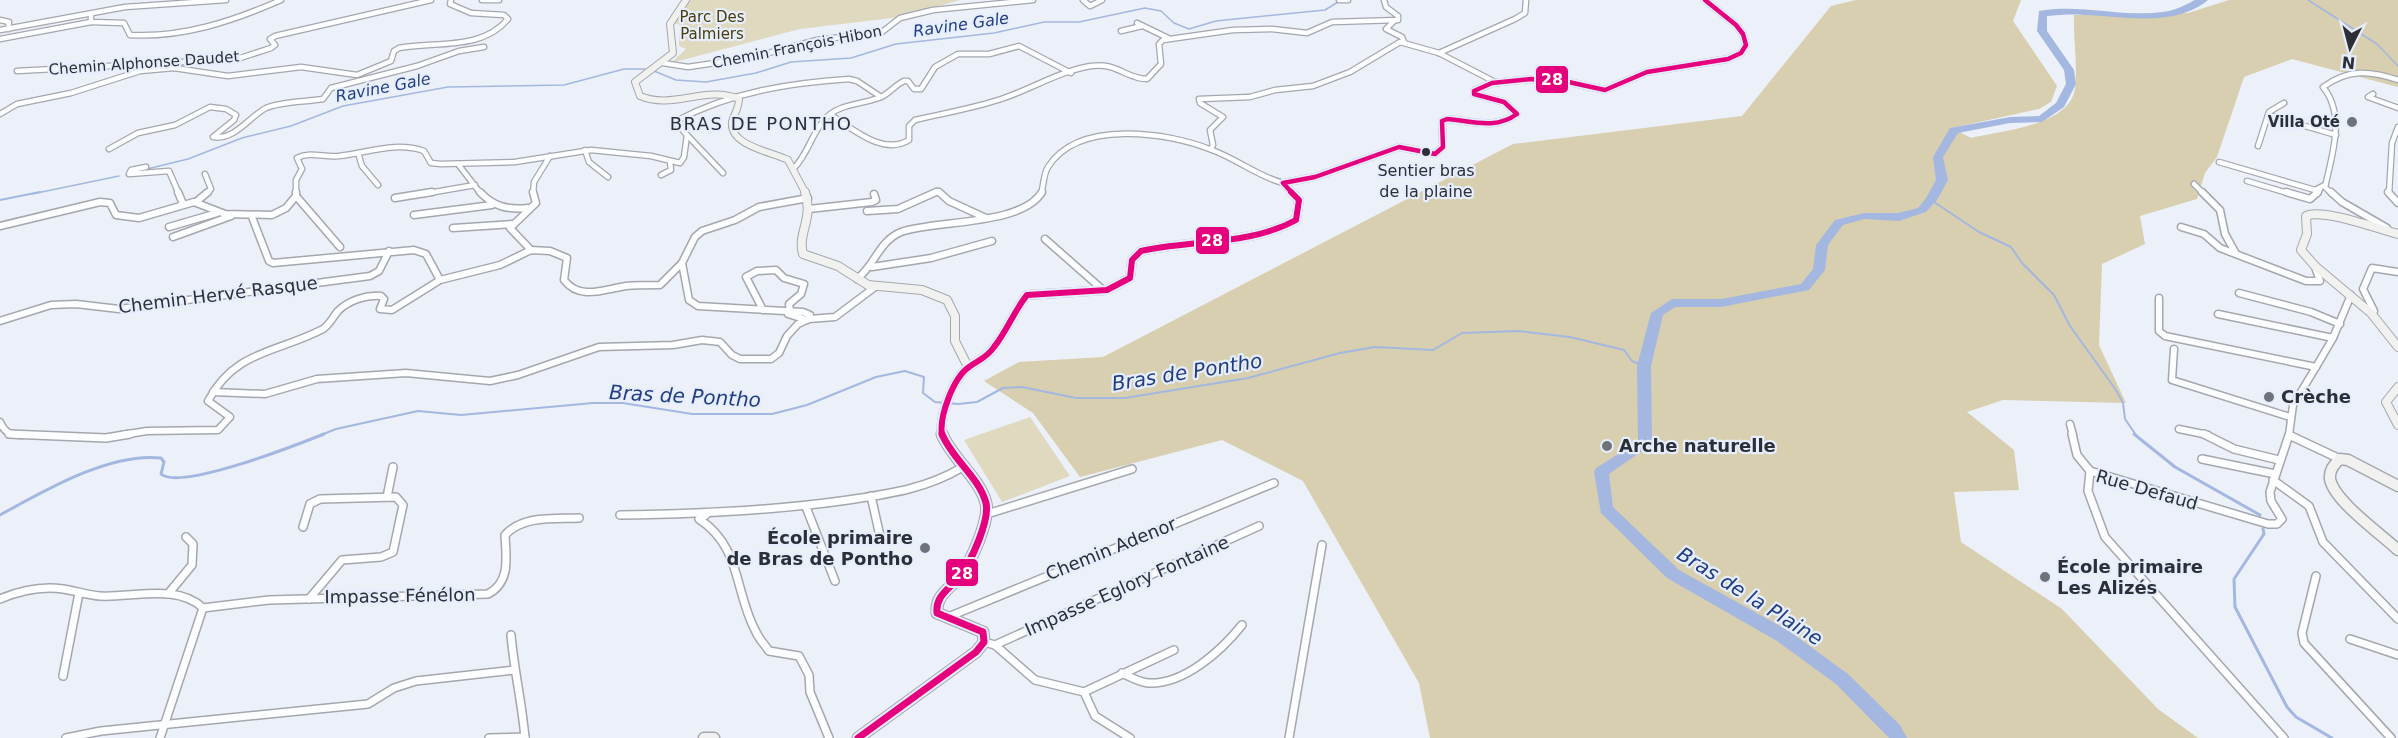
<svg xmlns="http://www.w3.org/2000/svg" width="2398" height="738" font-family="'DejaVu Sans',sans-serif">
	<rect width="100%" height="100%" fill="#ecf0f8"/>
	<g fill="#dfd9bf">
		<path d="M691,0H960L900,17L800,29L671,63L686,49L679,46V34L686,30L684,26L674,23Z"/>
		<path d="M1030,417L1070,476L1002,502L964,440Z"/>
	</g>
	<path fill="#d7cfaf" d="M1856,0H2021L2013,21L2057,86L2051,102L2039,109L1952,128L1971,138C2001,131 2069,126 2075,89C2078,66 2073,38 2074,15L2188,13L2229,0H2398V87L2292,59L2244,77L2217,157L2205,173L2197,199L2140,216L2145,244L2102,264L2099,345L2126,403L2003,400L1967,412L2014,450L2019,490L1954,492L1961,542L2062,609L2158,709L2198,738H1430L1419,683L1303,481L1222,440L1080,477L1033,413L984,381L1019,362L1103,357L1513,144L1742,116L1831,6Z"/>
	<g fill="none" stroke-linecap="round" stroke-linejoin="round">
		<g stroke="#a4b7e0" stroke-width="1.5">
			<path d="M2308,0L2377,44L2398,66"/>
			<path d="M654,71L676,80L706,82L756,73L791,62L851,58L896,44L994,33L1044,22H1079L1145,8L1161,11L1174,23L1189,29L1216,21L1325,10L1338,2"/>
			<path d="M139,171L188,159L242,138L291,126L343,106L448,87L564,85L624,69H645"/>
			<path d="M32,194L119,176"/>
		</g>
		<g stroke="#a4b7e0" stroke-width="2">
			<path d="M0,200L40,192"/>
			<path d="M1931,200L1979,232L2011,247L2022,263L2054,295L2070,326L2116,390L2123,403L2125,419L2136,435"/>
			<path d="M321,435L336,429L418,411L461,415L593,403H623L692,414H772L807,405L876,377L905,371L924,377L923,393L935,402L958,404L977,402L1003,388L1022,387L1076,398H1125L1248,378L1340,353L1375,347L1433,350L1462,333L1518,331L1570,337L1624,350L1632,361L1644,366"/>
		</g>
		<g stroke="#a4b7e0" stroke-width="3">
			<path d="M2134,434L2175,467L2260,515"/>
			<path d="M0,515C44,491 110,452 161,458L164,462L161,474C180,491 299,444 324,434"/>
			<path d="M2263,529L2264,534L2234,579L2235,607L2287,707L2296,717L2332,738"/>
		</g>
		<path fill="#a4b7e0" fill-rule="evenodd" d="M2195,0H2208C2174,28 2124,16 2084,15C2072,14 2059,15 2047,16V31L2074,70L2076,84L2064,107L2042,122L2010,123L1958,133L1943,157L1948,180L1937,200L1926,212L1899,221L1864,219L1843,225L1828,245L1825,270L1809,290L1721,307H1675L1663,315L1651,366L1652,444L1609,474L1613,507L1679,570L1789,631L1848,674L1900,725L1907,738H1889L1836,684L1777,641L1667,578L1601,513L1594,472L1596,468L1638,442L1637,366L1651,313L1672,299H1721L1801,284L1813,269L1816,245L1835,220L1864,213H1898L1918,208L1926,198L1936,180L1933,157L1950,128L2010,117L2039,116L2056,103L2066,84L2064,70L2037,31L2039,11C2082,3 2126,19 2169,11C2178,9 2187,4 2195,0Z"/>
		<g stroke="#a4a7ad" stroke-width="7">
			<g id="street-far2">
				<path d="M482,0H499"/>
				<path d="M1083,0L1090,6L1102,0"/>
				<path d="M1339,0H1348"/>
				<path d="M91,14V22L124,23L130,35C183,38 233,21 281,0"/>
				<path d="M0,20L9,22L8,29"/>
				<path d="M1394,21L1386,29L1402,37L1404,42"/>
				<path d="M1137,23L1168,38"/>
				<path d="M0,30L125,7L226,0"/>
				<path d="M1121,31L1142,26"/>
				<path d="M0,39L91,22"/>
				<path d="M1439,53L1515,19L1525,13L1526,0"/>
				<path d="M663,63L688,67L749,58L817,40L882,32L900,18L933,10L1033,0"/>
				<path d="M17,71L237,59L271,48L275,45L270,39L275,36L431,0"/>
				<path d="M2373,94L2368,97L2398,108"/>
				<path d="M0,114L17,104L71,93L140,71L174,68L228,76L301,67L357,75L391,61L394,51L399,48C434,41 482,51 508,19L504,15L471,13L450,4L451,0"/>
				<path d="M831,115C853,129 883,156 909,140V126L915,120C944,113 976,108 1004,98C1033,88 1060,71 1091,66C1117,62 1126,79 1147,79L1161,64L1159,44L1163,40L1233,30L1272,29L1307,33L1332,22L1398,20V16L1386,7L1384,0"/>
				<path d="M2268,115L2336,135"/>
				<path d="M687,135L723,173"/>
				<path d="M2258,146L2269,112L2284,103"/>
				<path d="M109,149L138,133L175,125L210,107L226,109L236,115L234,120L213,137C234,141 249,117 266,108C282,101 306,102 323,99L331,88L417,66L459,51L484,47"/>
				<path d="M1211,149L1213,145L1210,130L1223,117L1200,103L1199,99L1250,97L1275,90L1313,86L1350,72L1400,42L1439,53L1497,83"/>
				<path d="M585,150L589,162L608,177"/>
				<path d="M358,153L362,166L378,185"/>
				<path d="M2219,162L2315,190L2325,185"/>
				<path d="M458,164L481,194"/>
				<path d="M146,167L131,170L129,174L169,171L179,194"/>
				<path d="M794,168C808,154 811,135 824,120C838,103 862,105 881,97C890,93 895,85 904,81H908L914,89H921L935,67L958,54H989L1019,46L1071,73"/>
				<path d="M205,174L211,189L206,194"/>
				<path d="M661,175L671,170L670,162"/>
				<path d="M2247,181L2291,194"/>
				<path d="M2194,184L2204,194"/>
				<path d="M296,194V180L302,169L297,158C311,151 325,158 339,156C368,153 395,141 424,151L431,163L441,164L515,162L591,150L651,156L680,163L684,157L687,135L677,124L678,120C732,92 789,83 849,79L857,81L881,97"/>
				<path d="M423,194L475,185"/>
				<path d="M533,194L534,182L550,156"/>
				<path d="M932,194L938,191L941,194"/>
				<path d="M1041,194C1044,185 1043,175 1048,167C1078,119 1168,132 1212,150C1237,159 1257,176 1283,183"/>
				<path d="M2317,194L2320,189"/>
				<path d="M2332,194L2325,187C2332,155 2346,115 2323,87C2348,69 2370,70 2398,80"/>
				<path d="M2389,194L2392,143L2398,127"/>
			</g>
		</g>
		<g stroke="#a4a7ad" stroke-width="9">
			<g id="street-far1">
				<path d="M178,192L183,204"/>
				<path d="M480,192C494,207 508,210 528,208"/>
				<path d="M939,192L949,201L986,218"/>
				<path d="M2202,192L2220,210L2225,234L2235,252"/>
				<path d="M2286,192L2310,199L2318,192"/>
				<path d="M2331,192L2342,202L2387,228"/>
				<path d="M2388,192L2398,203"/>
				<path d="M296,196L340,247"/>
				<path d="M395,198L432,192"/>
				<path d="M196,202L208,192"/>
				<path d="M809,209L872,202L876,200L874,194"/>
				<path d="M867,211L898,209L936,192"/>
				<path d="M414,215L492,205"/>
				<path d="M252,217L269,261L273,263L414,250L426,254L440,280"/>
				<path d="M0,226L100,202L110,203L116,215L139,218L194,202L225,214L272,215L286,208L296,196V192"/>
				<path d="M169,227L217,213"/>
				<path d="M2181,227L2204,234L2220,248L2306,281H2320L2315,267"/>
				<path d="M453,228L512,224"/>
				<path d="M173,237L231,216"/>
				<path d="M1045,239L1103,290"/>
				<path d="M531,250L510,228L536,203L533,192"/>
				<path d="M682,263L689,300L698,306L803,312L810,315L809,319"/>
				<path d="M872,267L931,258L992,241"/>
				<path d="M857,279C875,265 879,241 901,232C934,220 1022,226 1042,192"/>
				<path d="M2239,293L2311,312L2340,324"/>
				<path d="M2159,298V331L2165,336L2316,367L2333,338L2351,295"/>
				<path d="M763,310L746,277L757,271L776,270L784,278L804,284L801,294L789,304L790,311"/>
				<path d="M2371,313L2374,311L2363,289L2372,268L2398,272"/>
				<path d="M788,314L807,320"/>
				<path d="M2218,314L2333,338"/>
				<path d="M0,321L51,305L76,304L119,309L370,276L379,271L389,251"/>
				<path d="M2174,349L2172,380L2290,417"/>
				<path d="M213,392L265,394L317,379L406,373L490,381L518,375L599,347L673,345L702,340L720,342L732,355L740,359H771L779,353L787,336L798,324L809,319L835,317L875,287"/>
				<path d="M0,422C5,433 10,435 22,435"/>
				<path d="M2070,424L2073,435"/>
				<path d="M2179,429L2208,435"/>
				<path d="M122,435L147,431L218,430L230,417L208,401C235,350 277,353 323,329C330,324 333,317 338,311C349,300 366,295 381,296L384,299L380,309L392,310L440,280L500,265L531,250L550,251L567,258L564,280C580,301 605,289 626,286C637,285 649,285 660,285L682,263L695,237L702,231L735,220L759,207L808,198"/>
				<path d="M2289,435L2293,405L2316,367"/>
			</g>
		</g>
		<g stroke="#a4a7ad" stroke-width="10">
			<g id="street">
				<path d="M9,434L106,438L130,434"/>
				<path d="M2072,434L2077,455L2090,471L2268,524H2277L2282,519L2271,501L2270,492L2289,435L2340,459"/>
				<path d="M2204,434L2234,449L2279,460"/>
				<path d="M2202,459L2275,474"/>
				<path d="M2090,471L2088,491L2105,537L2284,738"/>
				<path d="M2273,480L2309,506L2323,542L2398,619"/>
				<path d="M871,496L880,536"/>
				<path d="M387,497L393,467"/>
				<path d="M806,507L835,581"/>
				<path d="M987,514L1132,469"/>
				<path d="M620,515C696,514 772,511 848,500C887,494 926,489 961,468"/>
				<path d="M706,515L699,519C742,547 734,592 756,632C759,639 765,645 769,651L799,656L809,675L810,692L829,738"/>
				<path d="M303,527L310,504L320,499L396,497L403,505L393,552L381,557L342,560L309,599"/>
				<path d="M2316,576L2302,633L2304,643L2391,738"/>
				<path d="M168,594L192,565L193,544L186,537"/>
				<path d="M0,599C19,591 42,586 63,589C76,591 88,595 100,596C132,598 177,583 203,608"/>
				<path d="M203,608L269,600L488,594C511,582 506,557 505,535C523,515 555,519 579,518"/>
				<path d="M948,617L1274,483"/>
				<path d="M511,635C514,670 522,703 525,738"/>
				<path d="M2350,639L2398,655"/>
				<path d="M984,642L995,645L1035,680L1084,692L1095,716L1130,738"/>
				<path d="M995,645L1259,526"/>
				<path d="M1122,673C1130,677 1139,682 1148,683C1184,685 1221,651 1242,625"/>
				<path d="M63,676L79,593"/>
				<path d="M1084,692L1174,650"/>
				<path d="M66,738L101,731L368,704L394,688L416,681L514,670"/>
				<path d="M160,738L203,608"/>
				<path d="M489,738L525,737"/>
				<path d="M1289,738L1322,545"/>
			</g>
		</g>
		<g stroke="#a4a7ad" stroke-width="8">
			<g id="secondary-far2">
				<path d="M686,0L670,24L673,53L635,82L640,96C673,110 706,85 739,99C739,108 734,114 732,122C729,146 773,152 788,160L806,194"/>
				<path d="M1293,194L1283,183L1315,177L1399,147L1435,154L1443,147L1442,121L1447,119C1472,121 1495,130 1517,114L1504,102L1474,94V91L1492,83L1531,79L1564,81L1605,90L1647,72L1728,59L1741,53L1746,45L1743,34L1736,25L1705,0"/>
			</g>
		</g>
		<g stroke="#a4a7ad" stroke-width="10">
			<g id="secondary-far1">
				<path d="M805,192C814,219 797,233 803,254L838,266L868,285L922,290L947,300L955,316V341L968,367"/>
				<path d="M2398,234C2378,229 2323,208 2306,216L2307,234L2301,250L2315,266L2371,313L2398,347"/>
				<path d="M2398,387L2386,402L2398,425"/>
				<path d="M942,435C939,417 953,378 969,367C978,360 987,358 994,347C1007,331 1014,311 1027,295L1107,290L1130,278L1132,260L1141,251C1191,240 1251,245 1296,220L1299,200L1291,192"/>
			</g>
		</g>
		<g stroke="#a4a7ad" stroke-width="13">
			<g id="secondary">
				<path d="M2398,486L2348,460L2340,459C2334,464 2329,470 2330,479C2334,501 2381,534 2398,550"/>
				<path d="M704,738H714"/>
				<path d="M858,738L976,652L984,642L983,632L937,613C935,595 951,588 960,576C971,562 990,520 986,503C979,477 952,459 942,434"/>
			</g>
		</g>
		<use href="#street-far2" stroke="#fcfdfe" stroke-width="4.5"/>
		<use href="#street-far1" stroke="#fcfdfe" stroke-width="6"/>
		<use href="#street" stroke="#fcfdfe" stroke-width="7"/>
		<use href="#secondary-far2" stroke="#f1f2f0" stroke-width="6"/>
		<use href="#secondary-far1" stroke="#f1f2f0" stroke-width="8"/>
		<use href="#secondary" stroke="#f1f2f0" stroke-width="10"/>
		<g stroke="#e6eefe" stroke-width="8">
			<path id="bus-1-far2" d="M1293,194L1283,183L1315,177L1399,147L1435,154L1443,147L1442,121L1447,119C1472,121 1495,130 1517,114L1504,102L1474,94V91L1492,83L1531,79L1564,81L1605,90L1647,72L1728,59L1741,53L1746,45L1743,34L1736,25L1705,0"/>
		</g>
		<g stroke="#e6eefe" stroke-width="10">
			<path id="bus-1-far1" d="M942,435C939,417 953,378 969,367C978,360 987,358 994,347C1007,331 1014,311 1027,295L1107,290L1130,278L1132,260L1141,251C1191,240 1251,245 1296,220L1299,200L1291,192"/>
		</g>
		<g stroke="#e6eefe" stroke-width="11">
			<path id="bus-1" d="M858,738L976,652L984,642L983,632L937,613C935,595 951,588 960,576C971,562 990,520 986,503C979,477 952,459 942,434"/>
		</g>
		<use href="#bus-1-far2" stroke="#e5007d" stroke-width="4.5"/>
		<use href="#bus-1-far1" stroke="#e5007d" stroke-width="6"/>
		<use href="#bus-1" stroke="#e5007d" stroke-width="7"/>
	</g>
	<g fill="#6f7379" stroke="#e6eefe" stroke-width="2">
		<circle cx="2352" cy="122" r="6"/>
		<circle cx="2269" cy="397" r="6"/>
		<circle cx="1607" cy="446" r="6"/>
		<circle cx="925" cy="548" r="6"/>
		<circle cx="2045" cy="577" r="6"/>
	</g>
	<circle fill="#2c2f35" stroke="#e6eefe" stroke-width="2" cx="1426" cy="152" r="5"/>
	<g text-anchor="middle" stroke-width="4.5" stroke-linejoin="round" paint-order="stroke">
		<g font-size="15" fill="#493c06" stroke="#e6eefe">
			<text x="712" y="22">Parc Des<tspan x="712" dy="17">Palmiers</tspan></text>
		</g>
		<g font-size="15" fill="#2c2f35" stroke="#e6eefe">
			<text transform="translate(797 47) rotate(-11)" y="5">Chemin François Hibon</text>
			<text transform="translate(144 63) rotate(-4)" y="5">Chemin Alphonse Daudet</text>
		</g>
		<g font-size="15" font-weight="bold" fill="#2c2f35" stroke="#e6eefe" text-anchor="end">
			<text x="2340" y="127">Villa Oté</text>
		</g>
		<g font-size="16" font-style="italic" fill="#223d7f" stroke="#e6eefe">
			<text transform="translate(961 24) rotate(-8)" y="6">Ravine Gale</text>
			<text transform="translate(383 87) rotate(-11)" y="6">Ravine Gale</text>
		</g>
		<g font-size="16" fill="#2c2f35" stroke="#e6eefe">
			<text x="1426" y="176">Sentier bras<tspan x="1426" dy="21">de la plaine</tspan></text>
		</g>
		<g font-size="18" letter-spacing="1.5" fill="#2c2f35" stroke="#e6eefe">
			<text x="761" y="130">BRAS DE PONTHO</text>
		</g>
		<g font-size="18" fill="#2c2f35" stroke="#e6eefe">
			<text transform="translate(218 295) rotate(-7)" y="6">Chemin Hervé Rasque</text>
			<text transform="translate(2147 490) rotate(16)" y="6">Rue Defaud</text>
			<text transform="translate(1111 549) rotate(-22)" y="6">Chemin Adenor</text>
			<text transform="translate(1127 586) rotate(-24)" y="6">Impasse Eglory Fontaine</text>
			<text transform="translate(400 596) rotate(-1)" y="6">Impasse Fénélon</text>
		</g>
		<g font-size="18" font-weight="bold" fill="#2c2f35" stroke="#e6eefe" text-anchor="start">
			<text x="2281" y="403">Crèche</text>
			<text x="1619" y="452">Arche naturelle</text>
			<text x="913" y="544" text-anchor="end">École primaire<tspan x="913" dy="21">de Bras de Pontho</tspan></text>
			<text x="2057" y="573">École primaire<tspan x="2057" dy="21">Les Alizés</tspan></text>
		</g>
		<g font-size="20" font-style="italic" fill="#223d7f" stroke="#e6eefe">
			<text transform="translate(1187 372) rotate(-9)" y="7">Bras de Pontho</text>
			<text transform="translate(685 396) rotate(3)" y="7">Bras de Pontho</text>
			<text transform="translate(1750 596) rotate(32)" y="7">Bras de la Plaine</text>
		</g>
	</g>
	<g stroke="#e6eefe" stroke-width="2">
		<rect x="1535" y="65" width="34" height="29" rx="6" fill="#e5007d"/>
		<rect x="1195" y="226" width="35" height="29" rx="6" fill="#e5007d"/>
		<rect x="945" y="558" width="34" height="29" rx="6" fill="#e5007d"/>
	</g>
	<g font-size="16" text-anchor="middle" font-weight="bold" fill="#fff">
		<text x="1552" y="85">28</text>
		<text x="1212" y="246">28</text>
		<text x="962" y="579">28</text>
	</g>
	<g transform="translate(2350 48) rotate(186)" stroke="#e6eefe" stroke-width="4.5" paint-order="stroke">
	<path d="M0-4.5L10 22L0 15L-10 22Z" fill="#2c2f35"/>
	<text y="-9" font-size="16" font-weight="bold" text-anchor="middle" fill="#2c2f35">N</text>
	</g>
</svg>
